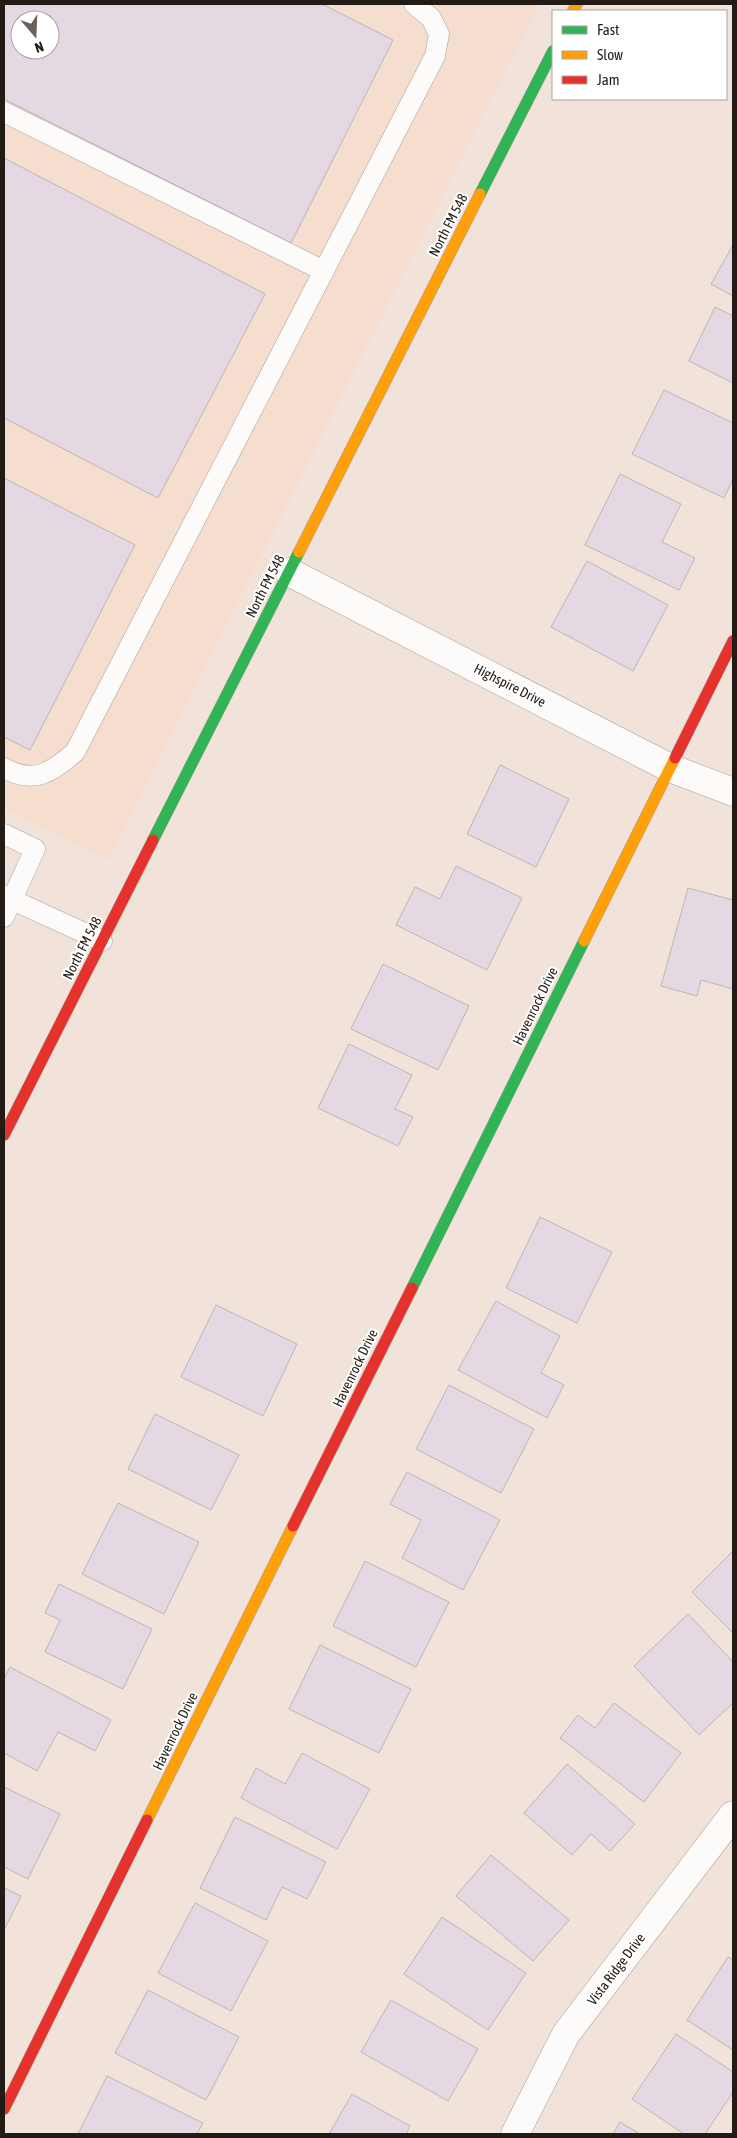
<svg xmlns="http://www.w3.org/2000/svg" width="737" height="2138" font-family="'Asap Condensed',sans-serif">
	<rect width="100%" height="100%" fill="#f1e3da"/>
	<path fill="#f5decd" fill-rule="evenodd" d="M4,4H539L109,860L4,809ZM20,20H50V50H20Z"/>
	<g fill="#e4d9e2" stroke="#bdb5b6" fill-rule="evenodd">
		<path d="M4,4H322L393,40L291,243L4,99ZM20,20H50V50H20Z"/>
		<path d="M4,158L265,294L158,498L4,418Z"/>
		<path d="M733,245V296L711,284Z"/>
		<path d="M715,307L733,316V383L689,361Z"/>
		<path d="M664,390L733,423V479L724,498L632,454Z"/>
		<path d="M620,474L681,504L662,542L695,558L679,590L585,545Z"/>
		<path d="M4,478L135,545L30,750L4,737Z"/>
		<path d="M587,561L668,605L633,671L551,627Z"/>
		<path d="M500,765L569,799L536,867L467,834Z"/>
		<path d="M456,866L522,898L487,970L396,925L415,887L440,899Z"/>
		<path d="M688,888L733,900V989L701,980L697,996L661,986Z"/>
		<path d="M383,964L469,1006L438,1070L351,1029Z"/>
		<path d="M349,1044L412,1075L395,1109L413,1117L398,1146L318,1108Z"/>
		<path d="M540,1217L612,1252L577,1323L506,1288Z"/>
		<path d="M496,1301L560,1336L541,1373L564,1385L547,1418L458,1370Z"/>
		<path d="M216,1305L297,1344L263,1416L181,1377Z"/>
		<path d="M449,1385L534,1429L501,1493L416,1449Z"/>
		<path d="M155,1414L239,1455L211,1510L128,1469Z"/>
		<path d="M407,1472L500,1520L463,1590L402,1558L421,1520L390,1504Z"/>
		<path d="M118,1503L199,1542L164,1614L82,1574Z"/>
		<path d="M733,1551V1633L692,1592Z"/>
		<path d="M365,1561L449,1602L416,1667L333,1626Z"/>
		<path d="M59,1584L152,1629L123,1689L45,1652L60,1620L45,1613Z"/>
		<path d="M688,1614L733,1662V1703L699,1735L634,1666Z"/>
		<path d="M320,1645L411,1689L379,1753L289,1709Z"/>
		<path d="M10,1667L111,1720L95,1751L58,1732L37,1771L4,1753V1679Z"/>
		<path d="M614,1703L681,1753L644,1802L560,1738L578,1715L595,1728Z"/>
		<path d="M302,1753L370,1789L337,1849L241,1798L256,1768L285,1784Z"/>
		<path d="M567,1764L635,1824L610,1851L591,1834L572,1855L524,1813Z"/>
		<path d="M4,1787L60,1814L28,1879L4,1867Z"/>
		<path d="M235,1817L326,1862L307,1899L282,1887L266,1920L200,1888Z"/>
		<path d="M491,1855L569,1920L533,1961L456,1896Z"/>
		<path d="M4,1888L21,1896L4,1930Z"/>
		<path d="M195,1903L268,1941L231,2011L158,1973Z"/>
		<path d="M442,1917L526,1973L488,2030L404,1974Z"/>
		<path d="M728,1957L733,1960V2050L687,2020Z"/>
		<path d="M148,1990L239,2037L206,2100L115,2053Z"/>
		<path d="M391,2000L478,2049L448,2101L361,2052Z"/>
		<path d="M676,2034L733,2072V2092L705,2134H684L632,2099Z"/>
		<path d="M107,2076L203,2123L197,2134H78Z"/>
		<path d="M352,2094L410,2126L406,2134H329Z"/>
		<path d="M620,2122L640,2134H613Z"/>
	</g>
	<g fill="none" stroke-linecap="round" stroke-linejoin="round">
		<g stroke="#a99f97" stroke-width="21">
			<g id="lane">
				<path d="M4,112L324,271"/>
				<path d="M4,768C34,785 52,772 75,752L435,56L439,34L431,18L414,4"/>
				<path d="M4,834L35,849L4,917"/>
				<path d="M4,896L102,941"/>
			</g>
		</g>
		<g stroke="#a99f97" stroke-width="29">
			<g id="street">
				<path d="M289,572L670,768L733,792"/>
				<path d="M515,2134L566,2034L733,1815"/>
			</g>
		</g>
		<g stroke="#a99f97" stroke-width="12">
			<g id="fast">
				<path d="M480,194L553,51"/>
				<path d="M153,840L299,552"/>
				<path d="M412,1288L584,941"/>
			</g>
		</g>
		<g stroke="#a99f97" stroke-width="12">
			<g id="slow">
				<path d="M573,11L577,4"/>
				<path d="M299,552L480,194"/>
				<path d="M584,941L675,758"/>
				<path d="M147,1820L293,1526"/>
			</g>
		</g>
		<g stroke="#a99f97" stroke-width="12">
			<g id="jam">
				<path d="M675,758L733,641"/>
				<path d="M4,1135L153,840"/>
				<path d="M293,1526L412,1288"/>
				<path d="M4,2109L147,1820"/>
			</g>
		</g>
		<use href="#lane" stroke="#fdfbf9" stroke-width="20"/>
		<use href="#street" stroke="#fdfbf9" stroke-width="28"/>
		<use href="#fast" stroke="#30b455" stroke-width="11"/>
		<use href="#slow" stroke="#ff9f0a" stroke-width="11"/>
		<use href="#jam" stroke="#e5322d" stroke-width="11"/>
	</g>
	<g text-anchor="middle" stroke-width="4" stroke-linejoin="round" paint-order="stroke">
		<g font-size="14" fill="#231b15" stroke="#fff">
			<text transform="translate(448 225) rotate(-63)" y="5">North FM 548</text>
			<text transform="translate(265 586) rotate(-63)" y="5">North FM 548</text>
			<text transform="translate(510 685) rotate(27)" y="5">Highspire Drive</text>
			<text transform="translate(82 948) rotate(-63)" y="5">North FM 548</text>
			<text transform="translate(535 1006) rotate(-64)" y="5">Havenrock Drive</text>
			<text transform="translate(355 1368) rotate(-64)" y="5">Havenrock Drive</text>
			<text transform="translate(175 1731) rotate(-64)" y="5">Havenrock Drive</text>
			<text transform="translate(616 1969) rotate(-53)" y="5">Vista Ridge Drive</text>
		</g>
	</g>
	<rect width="737" height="2138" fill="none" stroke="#231b15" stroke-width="10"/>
	<rect x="552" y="10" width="175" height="90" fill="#ffffff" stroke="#a7a4a1"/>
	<rect x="562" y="26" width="25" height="8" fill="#30b455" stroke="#a7a4a1"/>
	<text x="597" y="35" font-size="15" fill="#231b15">Fast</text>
	<rect x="562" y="51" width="25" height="8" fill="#ff9f0a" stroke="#a7a4a1"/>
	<text x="597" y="60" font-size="15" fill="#231b15">Slow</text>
	<rect x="562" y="76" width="25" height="8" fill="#e5322d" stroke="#a7a4a1"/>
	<text x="597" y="85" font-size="15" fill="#231b15">Jam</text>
	<g transform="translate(35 35) rotate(161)"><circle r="24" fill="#ffffff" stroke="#a7a4a1"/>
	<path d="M0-4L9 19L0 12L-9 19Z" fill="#6b615a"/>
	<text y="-8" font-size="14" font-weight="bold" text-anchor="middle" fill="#231b15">N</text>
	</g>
</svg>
